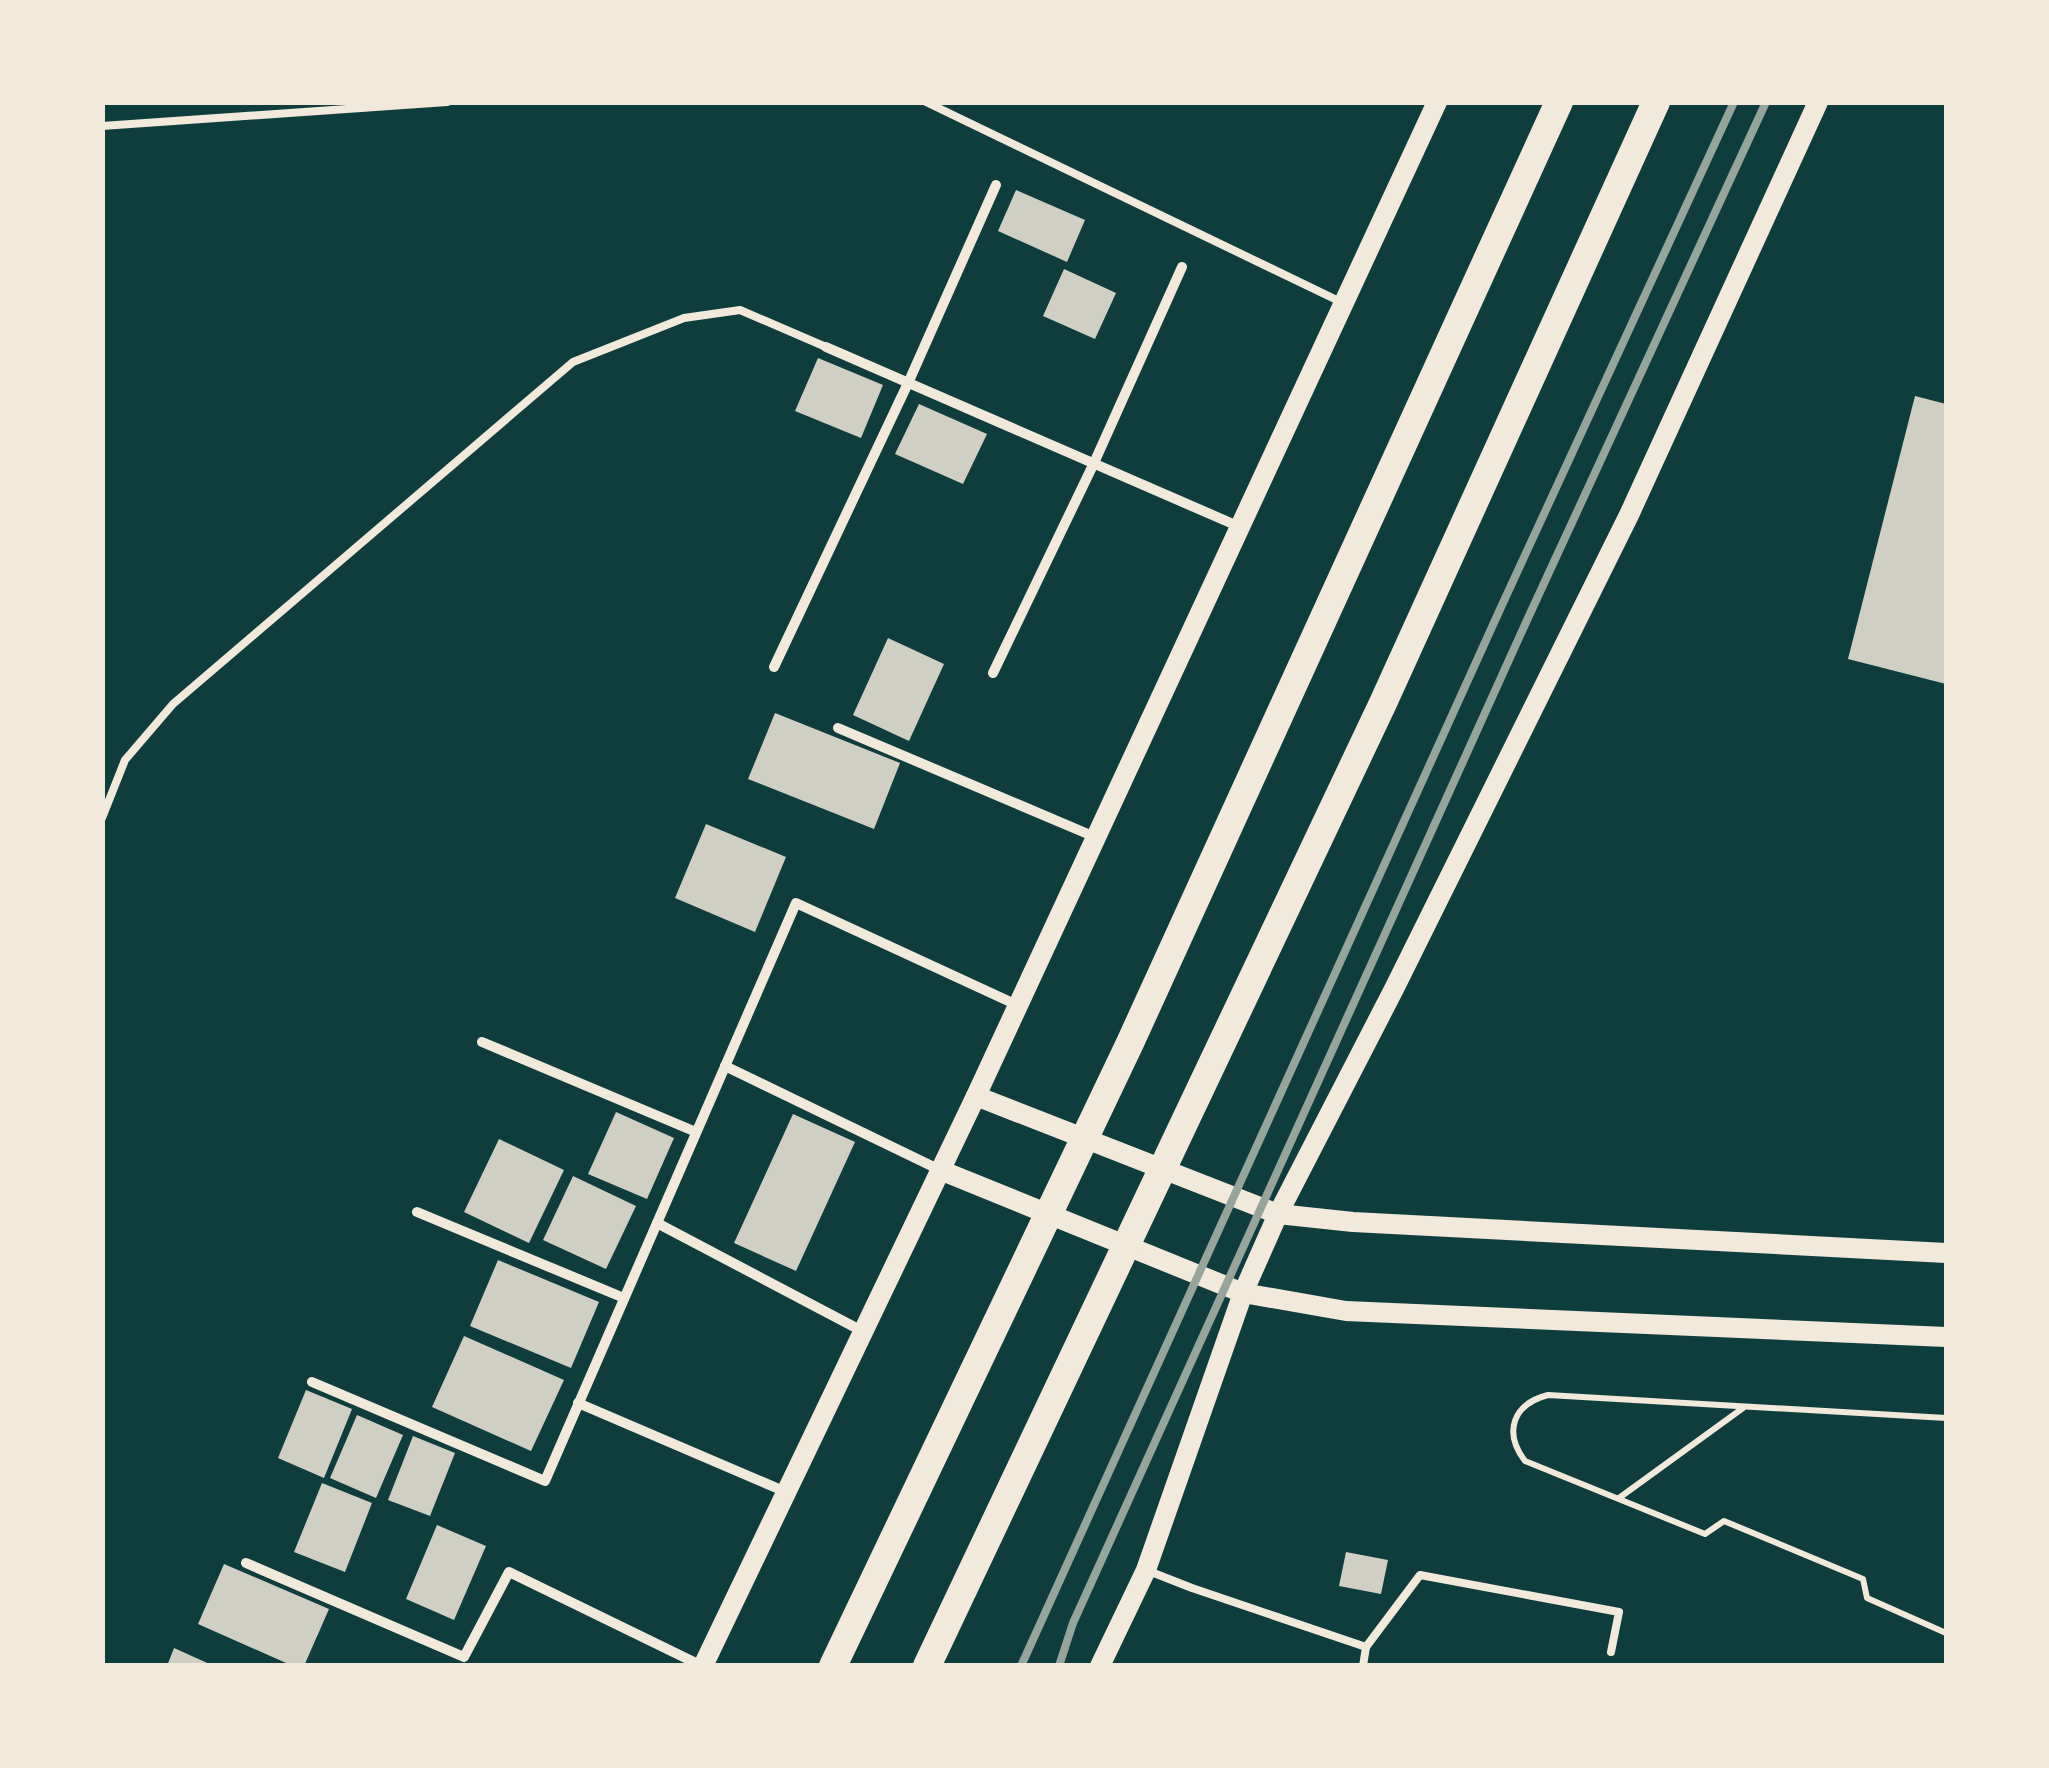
<svg xmlns="http://www.w3.org/2000/svg" width="2049" height="1768" font-family="'Asap Condensed',sans-serif">
	<rect width="100%" height="100%" fill="#0f3d3e"/>
	<g fill="#cfcfc3">
		<path d="M1016,190L1085,220L1067,262L998,231Z"/>
		<path d="M1064,269L1116,293L1095,339L1043,316Z"/>
		<path d="M818,358L883,385L861,438L795,411Z"/>
		<path d="M1915,396L1946,404V684L1848,659Z"/>
		<path d="M919,404L987,434L963,484L895,454Z"/>
		<path d="M888,638L944,664L909,741L853,715Z"/>
		<path d="M775,713L900,763L874,829L748,779Z"/>
		<path d="M706,824L786,857L755,932L675,898Z"/>
		<path d="M616,1112L674,1138L647,1199L588,1174Z"/>
		<path d="M793,1114L855,1142L796,1271L734,1243Z"/>
		<path d="M499,1139L564,1170L529,1243L464,1212Z"/>
		<path d="M573,1176L636,1206L606,1269L543,1240Z"/>
		<path d="M498,1260L599,1302L571,1368L470,1326Z"/>
		<path d="M464,1336L564,1380L531,1451L432,1407Z"/>
		<path d="M306,1390L352,1409L324,1478L278,1458Z"/>
		<path d="M357,1415L403,1435L376,1498L330,1478Z"/>
		<path d="M413,1436L455,1453L430,1516L388,1500Z"/>
		<path d="M322,1483L372,1503L345,1572L294,1552Z"/>
		<path d="M437,1525L486,1546L454,1620L406,1599Z"/>
		<path d="M1346,1552L1388,1560L1381,1594L1339,1586Z"/>
		<path d="M224,1564L329,1609L304,1666H293L198,1624Z"/>
		<path d="M174,1648L214,1666H167Z"/>
	</g>
	<g fill="none" stroke-linecap="round" stroke-linejoin="round">
		<g stroke="#f1e9da" stroke-width="6">
			<path d="M1946,1418L1548,1395C1513,1404 1503,1432 1525,1461L1705,1534L1724,1521L1863,1579L1867,1598L1946,1633"/>
			<path d="M1619,1498L1743,1408"/>
		</g>
		<g stroke="#f1e9da" stroke-width="8">
			<path d="M926,102L1341,302"/>
			<path d="M102,126L447,102"/>
			<path d="M102,818L125,760L173,704L573,362L684,318L740,310L826,347"/>
			<path d="M1146,1570L1192,1588L1366,1647L1363,1666"/>
			<path d="M1366,1647L1420,1575L1619,1612L1611,1652"/>
		</g>
		<g stroke="#f1e9da" stroke-width="10">
			<path d="M826,347L1240,527"/>
			<path d="M774,667L909,381L996,185"/>
			<path d="M993,673L1094,463L1182,267"/>
			<path d="M838,728L1095,837"/>
			<path d="M482,1042L696,1132"/>
			<path d="M725,1066L940,1170"/>
			<path d="M417,1212L624,1298"/>
			<path d="M657,1223L862,1331"/>
			<path d="M312,1382L545,1481L796,903L1017,1005"/>
			<path d="M578,1403L786,1492"/>
			<path d="M246,1563L464,1657L509,1572L702,1666"/>
		</g>
		<g stroke="#f1e9da" stroke-width="20">
			<path d="M976,1096L1278,1214L1353,1222L1946,1253"/>
			<path d="M940,1170L1243,1293L1346,1311L1946,1337"/>
			<path d="M703,1666L976,1096L1437,102"/>
			<path d="M1100,1666L1146,1570L1243,1293L1278,1214L1395,987L1629,515L1818,102"/>
		</g>
		<g stroke="#f1e9da" stroke-width="28">
			<path d="M833,1666L1130,1043L1559,102"/>
			<path d="M927,1666L1383,703L1656,102"/>
		</g>
		<g stroke="#97a49c" stroke-width="8">
			<path d="M1021,1666L1502,605L1734,102"/>
			<path d="M1059,1666L1073,1623L1528,618L1766,102"/>
		</g>
	</g>
	<rect width="2049" height="1768" fill="none" stroke="#f1e9da" stroke-width="210"/>
</svg>
